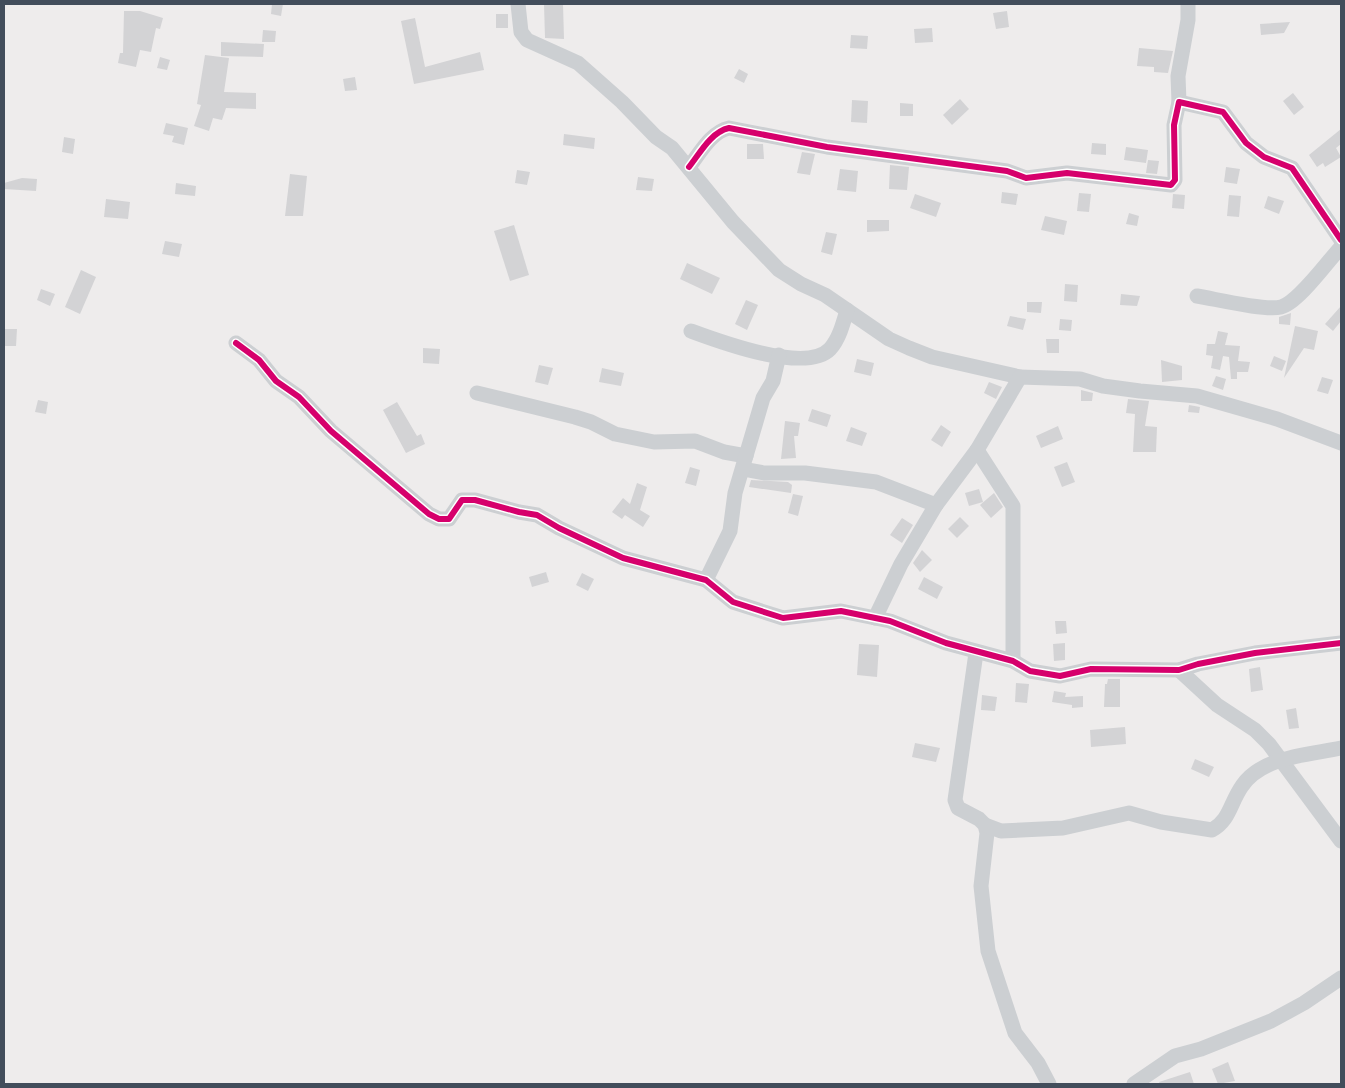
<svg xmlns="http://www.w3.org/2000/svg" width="1345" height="1088" font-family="'Archivo Narrow',sans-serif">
	<rect width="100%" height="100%" fill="#eeecec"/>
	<g fill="#d3d3d5">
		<path d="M272,4H283L281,16L271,14Z"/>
		<path d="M544,4H563L564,39L545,38Z"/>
		<path d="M124,11H140L163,18L160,29L156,28L151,52L140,50L136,67L118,63L120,53H123Z"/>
		<path d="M1007,11L1009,27L996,29L993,13Z"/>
		<rect x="496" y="14" width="12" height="14"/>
		<path d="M415,18L425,67L480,52L484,70L414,84L401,21Z"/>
		<path d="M1290,22L1284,33L1261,35L1260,24Z"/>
		<path d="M932,28L933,42L915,43L914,29Z"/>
		<path d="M263,30L276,31L275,42H262Z"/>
		<path d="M851,35L868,36L867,49L850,48Z"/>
		<path d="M221,42L264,44L263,57L221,56Z"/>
		<path d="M1139,48L1173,51L1168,73L1154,72V67L1137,66Z"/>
		<path d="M205,55L229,58L224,92L256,93V109L226,108L222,120L213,118L209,131L194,126L201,105L197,104Z"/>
		<path d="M160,57L170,60L167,70L157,68Z"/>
		<path d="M739,69L748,74L744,83L734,78Z"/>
		<path d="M355,77L357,90L345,91L343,79Z"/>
		<path d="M1293,93L1304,107L1294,115L1283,101Z"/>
		<path d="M960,99L969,109L952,125L943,115Z"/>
		<path d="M852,100L868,101L867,123L851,122Z"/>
		<path d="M900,103L913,104V116H900Z"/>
		<path d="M166,123L188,128L184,145L172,142L174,136L163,134Z"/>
		<path d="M1341,129V144L1336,148L1341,157L1325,167L1323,163L1317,167L1309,155Z"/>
		<path d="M564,134L595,138L594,149L563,145Z"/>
		<path d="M64,137L75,139L73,154L62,152Z"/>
		<path d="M1092,143L1106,144V155L1091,154Z"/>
		<path d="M747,144H763L764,159H747Z"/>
		<path d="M1126,147L1148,150L1146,163L1124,160Z"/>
		<path d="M802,152L815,154L810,175L797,173Z"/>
		<path d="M1148,160L1159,161L1157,174L1146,173Z"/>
		<path d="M890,165L909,167L907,190L889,189Z"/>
		<path d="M1226,167L1240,169L1237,184L1224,182Z"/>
		<path d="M840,169L858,171L856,192L837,190Z"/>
		<path d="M517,170L530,172L527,185L515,183Z"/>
		<path d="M290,174L307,176L303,216H285Z"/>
		<path d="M638,177L654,179L652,191L636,190Z"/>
		<path d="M22,178L37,179L36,191L4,189V183Z"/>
		<path d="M176,183L196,186L195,196L175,194Z"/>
		<path d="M1002,192L1018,194L1016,205L1001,203Z"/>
		<path d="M1079,193L1091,194L1089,212L1077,211Z"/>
		<path d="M915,194L941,203L936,217L910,208Z"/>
		<path d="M1173,194L1185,195L1184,209L1172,208Z"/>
		<path d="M1229,195L1241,196L1239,217L1227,216Z"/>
		<path d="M1268,196L1284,201L1279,214L1264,208Z"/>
		<path d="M106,199L130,202L128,219L104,217Z"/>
		<path d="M1129,213L1139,216L1137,226L1126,224Z"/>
		<path d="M1045,216L1067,221L1064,235L1041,230Z"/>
		<path d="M867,220H889V231L867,232Z"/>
		<path d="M514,225L529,275L510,281L494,231Z"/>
		<path d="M826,232L837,234L832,255L821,252Z"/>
		<path d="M165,241L182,244L179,257L162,254Z"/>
		<path d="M687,263L720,278L712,294L680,279Z"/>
		<path d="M81,270L96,277L80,314L65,307Z"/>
		<path d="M1065,284L1078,285L1077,302L1064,301Z"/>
		<path d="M41,289L55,294L50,306L37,300Z"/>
		<path d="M1121,294L1140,296L1137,306L1120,305Z"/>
		<path d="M746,300L758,305L747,330L735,324Z"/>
		<path d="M1027,302H1042L1041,313L1027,312Z"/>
		<path d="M1341,306V321L1333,331L1325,324Z"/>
		<path d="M1291,313L1290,325L1279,324V317Z"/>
		<path d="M1010,316L1026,319L1023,330L1007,326Z"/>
		<path d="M1060,319L1072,320L1071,331L1059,330Z"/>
		<path d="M1295,326L1318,331L1314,350L1304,348L1284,378Z"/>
		<path d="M5,329H17L16,346H4Z"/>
		<path d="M1218,331L1228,333L1225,345L1240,346L1238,361L1250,362L1248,372H1237V379H1231L1229,357L1223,356L1220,370L1211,368L1213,356L1206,355L1207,344H1215Z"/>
		<path d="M1046,339H1059V353H1047Z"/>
		<path d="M423,348L440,349L439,364L423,363Z"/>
		<path d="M1274,356L1286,361L1282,371L1270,366Z"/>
		<path d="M857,359L874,363L871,376L854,372Z"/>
		<path d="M1161,360L1182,366V380L1162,382Z"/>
		<path d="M539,365L553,368L548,385L535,382Z"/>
		<path d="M602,368L624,373L621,386L599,382Z"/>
		<path d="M1216,376L1226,379L1223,390L1212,386Z"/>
		<path d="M1322,377L1333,380L1328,394L1317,391Z"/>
		<path d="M989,382L1002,387L996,399L984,393Z"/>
		<path d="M1081,390L1093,393L1092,401H1081Z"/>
		<path d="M1128,399L1149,401L1145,426L1157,427L1156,452H1133L1135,414L1126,413Z"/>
		<path d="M38,400L48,402L46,414L35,412Z"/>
		<path d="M397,402L417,436L421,434L425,444L406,453L383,410Z"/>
		<path d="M1189,405L1200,407L1199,413L1188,412Z"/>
		<path d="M812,409L831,415L827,427L808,421Z"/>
		<path d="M785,421L800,423L798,436H794L796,458L781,459Z"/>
		<path d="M941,425L951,432L942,447L931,440Z"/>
		<path d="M1058,426L1063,439L1041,448L1036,436Z"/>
		<path d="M851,427L867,433L862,446L846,441Z"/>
		<path d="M1067,462L1075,482L1062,487L1054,467Z"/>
		<path d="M690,467L700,470L696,486L685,483Z"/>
		<path d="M751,480L788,482L792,485L791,493L749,487Z"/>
		<path d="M637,483L647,487L640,510L650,516L643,527L625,515L622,519L612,512L623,498L630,504Z"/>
		<path d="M979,489L983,502L969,506L965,493Z"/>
		<path d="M994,493L1003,507L991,518L980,505Z"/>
		<path d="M793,494L803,496L798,516L788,513Z"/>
		<path d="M960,517L969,526L957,538L948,529Z"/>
		<path d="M902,518L913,525L902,543L890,535Z"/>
		<path d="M922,550L932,560L920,572L913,563Z"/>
		<path d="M546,572L549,582L532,587L529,577Z"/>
		<path d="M582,573L594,579L588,591L576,585Z"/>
		<path d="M924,577L943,587L937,599L918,589Z"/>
		<path d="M1055,621H1066L1067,633L1056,634Z"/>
		<path d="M1065,643V660L1054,661L1053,644Z"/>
		<path d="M859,644L879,645L877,677L857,675Z"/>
		<path d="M1260,667L1263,690L1251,692L1249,669Z"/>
		<path d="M1108,679H1120V707H1104L1105,684H1107Z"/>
		<path d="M1016,683L1029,684L1027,703L1015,702Z"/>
		<path d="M1054,691L1066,693L1065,697L1083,696V707L1072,708V705L1052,702Z"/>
		<path d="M982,695L997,697L995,711L981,710Z"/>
		<path d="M1296,708L1299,728L1289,729L1286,710Z"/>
		<path d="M1125,727L1126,744L1091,747L1090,730Z"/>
		<path d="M915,743L940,748L936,762L912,757Z"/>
		<path d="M1195,759L1214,767L1209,777L1191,769Z"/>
		<path d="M1228,1062L1235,1081L1218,1084L1212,1069Z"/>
		<path d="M1190,1072L1194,1084H1160L1159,1082Z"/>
	</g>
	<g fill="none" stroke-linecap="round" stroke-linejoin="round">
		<g stroke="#cccfd2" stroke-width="15">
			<path d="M518,4L521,32L527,40L578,63L622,102L656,137L672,148L733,222L779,270L801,284L825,295L889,339L909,348L932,357L1020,377"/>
			<path d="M1179,102L1178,76L1188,20V4"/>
			<path d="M689,167C700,153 711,132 729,128L827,147L1007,171L1026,178L1067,173L1171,185L1175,180L1174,125L1179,102L1223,112L1246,143L1264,157L1292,168L1341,240"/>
			<path d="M1197,296C1216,299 1264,311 1281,307C1298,303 1328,261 1341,247"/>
			<path d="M691,331C718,341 806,374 830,349C839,339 843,324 847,310"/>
			<path d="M236,343L259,360L276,381L299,397L331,431L429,514L439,519H449L462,500H475L519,512L537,515L559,528L623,558L706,580L733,602L783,618L841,611L890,621L946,643L1013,661L1030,671L1060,676L1091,669L1179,670L1198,664L1255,653L1341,643"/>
			<path d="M477,393L575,417L591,422L615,434L654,442L695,441L724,452L746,456"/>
			<path d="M977,450L1013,506V661"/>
			<path d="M743,469L764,473H805L876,482L936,505"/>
			<path d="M706,580L730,531L735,493L763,398L773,381L779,355"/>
			<path d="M875,618L901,564L936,505L977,450L1020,377L1080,379L1103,386L1140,391L1197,396L1277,419L1341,443"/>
			<path d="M976,653L955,800L958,808L979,819L985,825L987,833L981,886L988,951L1015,1033L1038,1063L1049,1084"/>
			<path d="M1179,670L1217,705L1255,730L1269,744L1341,841"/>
			<path d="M985,825L1001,831L1063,828L1129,813L1161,822L1212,830C1230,820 1230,803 1242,786C1262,756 1309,755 1341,748"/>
			<path d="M1134,1084L1175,1056L1201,1049L1271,1021L1304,1003L1341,978"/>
		</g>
		<g stroke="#fff" stroke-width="9">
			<g id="cycleway">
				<path d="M689,167C700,153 711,132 729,128L827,147L1007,171L1026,178L1067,173L1171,185L1175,180L1174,125L1179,102L1223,112L1246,143L1264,157L1292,168L1341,240"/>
				<path d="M236,343L259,360L276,381L299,397L331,431L429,514L439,519H449L462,500H475L519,512L537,515L559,528L623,558L706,580L733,602L783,618L841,611L890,621L946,643L1013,661L1030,671L1060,676L1091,669L1179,670L1198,664L1255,653L1341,643"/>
			</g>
		</g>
		<use href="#cycleway" stroke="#d6006c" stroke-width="6"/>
	</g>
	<rect width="1345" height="1088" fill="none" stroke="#424d5b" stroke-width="10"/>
</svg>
